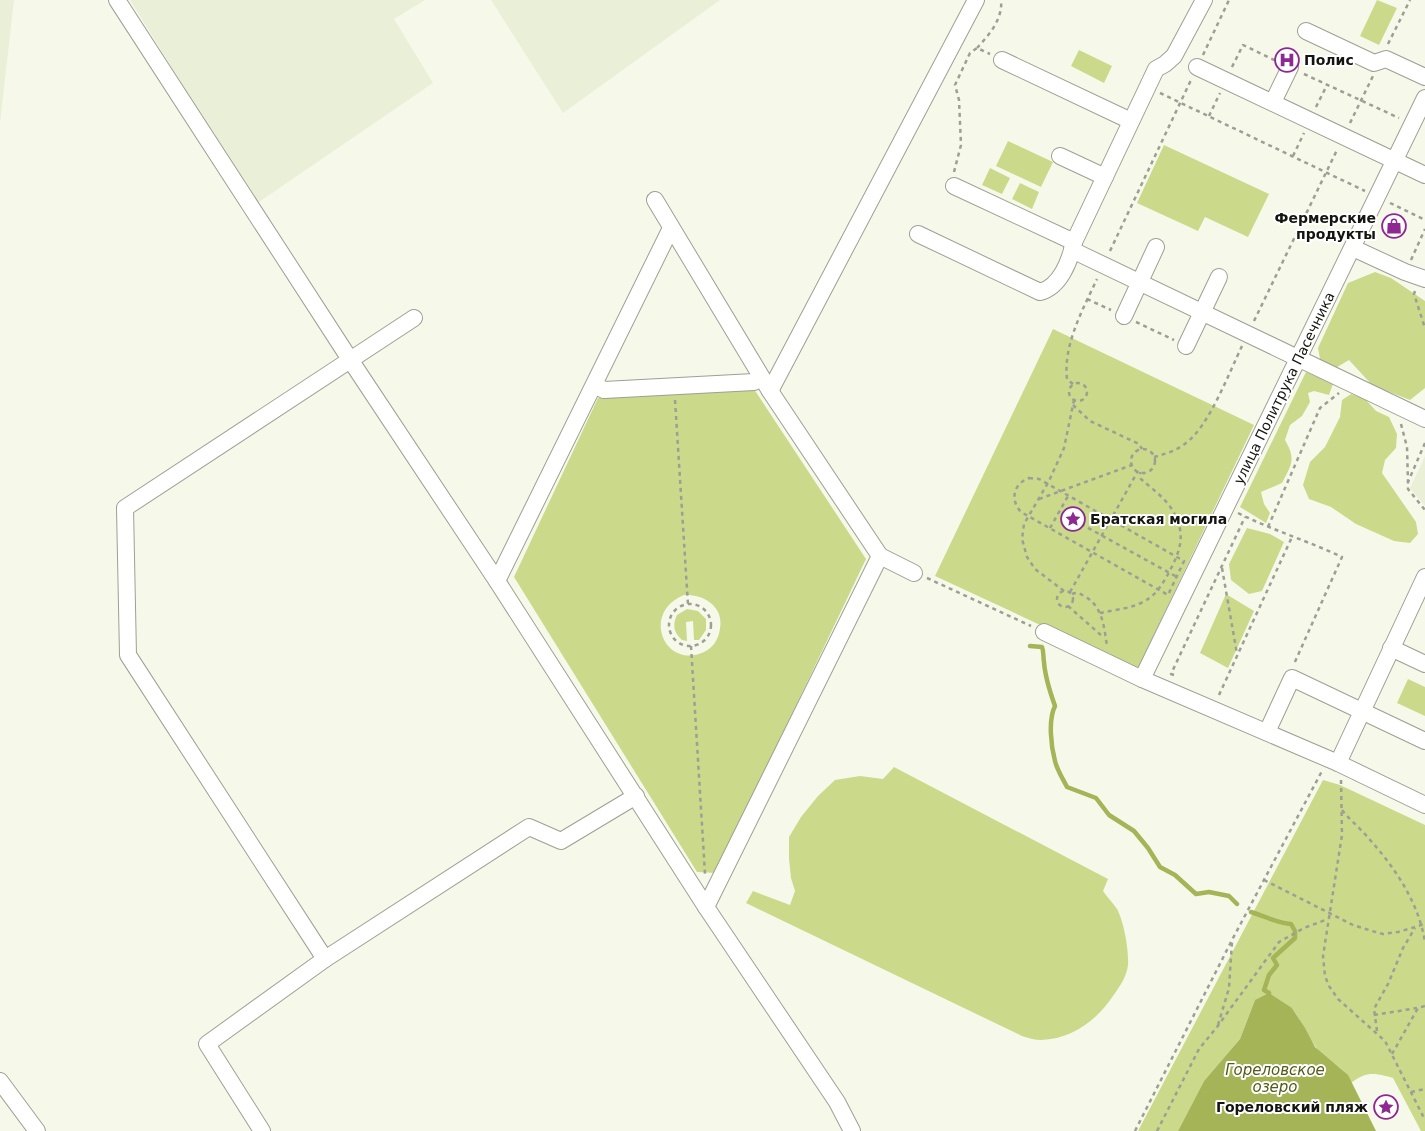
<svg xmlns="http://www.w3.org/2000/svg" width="1425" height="1131" font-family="'DejaVu Sans',sans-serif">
	<rect width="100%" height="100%" fill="#f6f9ea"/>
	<g fill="#eaefd8">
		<path d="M0,0H14L0,123Z"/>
		<path d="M130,0H425L394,19L433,83L256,204Z"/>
		<path d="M491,0H720L563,113Z"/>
		<path d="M1425,456V506L1410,488Z"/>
	</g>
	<g fill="#cbd98b" fill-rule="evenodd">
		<path d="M1377,0L1397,8L1379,45L1360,36Z"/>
		<path d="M1079,50L1112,66L1104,83L1071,66Z"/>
		<path d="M1008,141L1053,162L1041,187L996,166Z"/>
		<path d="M1164,145L1269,194L1248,237L1205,217L1198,231L1137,203Z"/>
		<path d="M990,168L1010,178L1002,194L982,185Z"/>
		<path d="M1020,183L1039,192L1032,209L1012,199Z"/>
		<path d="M1375,272L1391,278L1425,301V388L1410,400L1372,385L1349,360L1334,369L1321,364L1318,348L1348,283Z"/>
		<path d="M1053,329L1254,425L1137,670L935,576Z"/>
		<path d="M1306,372L1333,384L1329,395L1314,391L1308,393L1310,402L1302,416L1290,425L1285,440C1296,459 1292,464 1282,483L1261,492L1264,504L1270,513L1266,523L1240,507Z"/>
		<path d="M754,389L866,559L716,873L697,872L514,577L598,398ZM684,595C703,594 724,606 720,628C719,639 713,648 704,652C665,670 640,613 684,595Z"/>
		<path d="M1351,394L1365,399L1376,411L1389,417L1397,434L1396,448L1385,460L1382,473L1416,522L1418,534L1410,543L1394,541L1356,524L1331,507L1309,499L1303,485L1310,462L1325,447L1340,417L1342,400Z"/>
		<path d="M1247,528L1270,534L1284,542L1262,591L1249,594L1231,580L1229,564Z"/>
		<path d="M1226,594L1254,611L1228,668L1200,653Z"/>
		<path d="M687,609L698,611L706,619V630L699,640H694L693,621L686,622L687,641L682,640C674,633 672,625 677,615Z"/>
		<path d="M1408,679L1425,687V716L1397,703Z"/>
		<path d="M894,767L1108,879L1103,891C1107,897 1113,903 1117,909C1124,922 1129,950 1128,965C1127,976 1119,988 1113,996C1096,1021 1072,1039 1041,1040C1035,1040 1028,1038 1022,1036L746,903L753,891L790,905L795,891L791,878L789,859V837L801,817L818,796L835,780L860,776L883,779Z"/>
		<path d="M1323,780L1340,785L1425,825V1131H1421L1393,1078C1374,1073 1367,1071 1351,1083C1344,1066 1325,1060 1315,1046C1306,1034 1301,1020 1292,1008L1255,1000L1240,1039L1204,1081L1178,1131H1138Z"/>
	</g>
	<path fill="#a5b457" d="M1269,993L1292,1008L1305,1028L1315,1047L1348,1075L1376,1131H1178L1204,1081L1240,1039L1255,1000Z"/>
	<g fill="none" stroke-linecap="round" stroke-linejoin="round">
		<g stroke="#a5b457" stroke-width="4.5">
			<path d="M1030,646L1042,647C1044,652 1043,657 1044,662C1045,677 1050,692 1055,706C1048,720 1051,746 1055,761C1057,770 1063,779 1067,787L1096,798L1109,815L1134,831L1148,848L1160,867L1175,875L1196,894L1209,892L1229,896L1237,904"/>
			<path d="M1251,912C1264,916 1277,923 1291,924L1295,931V938L1273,958L1277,965L1269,975L1264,990L1269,993"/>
		</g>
		<g stroke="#9da092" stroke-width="18">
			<g id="minor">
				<path d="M117,0L351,361L497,581L706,907L837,1102L852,1131"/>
				<path d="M1306,31L1374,63L1386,59L1425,77"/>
				<path d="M1002,60L1131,121"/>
				<path d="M1197,67L1425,175"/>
				<path d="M1273,102L1290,67"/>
				<path d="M1060,156L1105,177"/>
				<path d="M954,186L1074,242"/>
				<path d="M655,200L770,391L880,556L706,907"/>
				<path d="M918,234L1040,292C1060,287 1070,261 1074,242L1156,69L1165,64L1174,56L1204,0"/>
				<path d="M1353,248L1405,272L1425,279"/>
				<path d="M1072,250L1425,419"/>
				<path d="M1124,316L1156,247"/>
				<path d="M1186,346L1219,277"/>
				<path d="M594,385L604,390L754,382L761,377"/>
				<path d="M770,391L976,0"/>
				<path d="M880,556L914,573"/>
				<path d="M497,581L671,228"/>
				<path d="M1044,632L1142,679L1338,763L1425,805"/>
				<path d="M1391,648L1425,664"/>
				<path d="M1142,679L1425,98"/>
				<path d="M1267,732L1292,678L1425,741"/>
				<path d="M1338,763L1425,577"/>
				<path d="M325,959L128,655L125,508L414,318"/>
				<path d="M0,1081L37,1131"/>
				<path d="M262,1131L207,1044L325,959L529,827L561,841L636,796"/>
			</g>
		</g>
		<g stroke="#9d9f94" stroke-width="2.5" stroke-dasharray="4 4" stroke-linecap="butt">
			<path d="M1388,44L1410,0"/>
			<path d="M977,48C989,35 1003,19 1001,0"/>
			<path d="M1203,55L1229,0"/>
			<path d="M1232,67L1243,45L1276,61"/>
			<path d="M1304,74L1399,118"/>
			<path d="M1160,93L1365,191"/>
			<path d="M1316,107L1327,85"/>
			<path d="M1209,116L1220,93"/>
			<path d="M1350,123L1373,76"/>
			<path d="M1293,156L1304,133"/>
			<path d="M954,172L961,145L959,100L955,85L970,53L977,48L990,54"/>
			<path d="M1390,203L1425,220"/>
			<path d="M1110,251L1191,80"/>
			<path d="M1411,260L1425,229"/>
			<path d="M1415,291L1414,294L1425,328"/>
			<path d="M1087,299L1111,310"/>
			<path d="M1254,321L1337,150"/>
			<path d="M1136,322L1174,340"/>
			<circle cx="1078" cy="392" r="9"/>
			<path d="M1073,384L1067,379C1063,345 1083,309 1097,279"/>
			<path d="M675,400L688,605"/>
			<path d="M1073,405L1090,421L1139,444L1142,449"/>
			<path d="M1401,424L1407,447L1408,482"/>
			<path d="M1425,443L1408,482V489L1425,510"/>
			<circle cx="1143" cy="461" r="12"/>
			<path d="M1154,457C1165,454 1176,451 1186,443C1209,426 1229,373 1242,346"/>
			<path d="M1029,478L1039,479L1184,561L1168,595L1021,512C1010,500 1013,484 1029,478Z"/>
			<path d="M1039,499L1132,465"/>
			<path d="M1238,513C1272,530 1308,541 1342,557L1294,664"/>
			<path d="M1081,524L1177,577"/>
			<path d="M1268,527L1320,408L1339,393"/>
			<path d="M1050,528L1068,496"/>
			<path d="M1222,568L1237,654"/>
			<path d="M927,578L1031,626"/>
			<circle cx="1065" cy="599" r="8"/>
			<path d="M1064,591L1035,569L1027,557L1022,539L1024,524L1049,481L1064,448L1074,400"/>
			<path d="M1070,592L1138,471"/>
			<path d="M1072,594C1077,592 1079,593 1084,596C1103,606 1104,627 1107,646"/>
			<circle cx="690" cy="625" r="21"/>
			<path d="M1068,606L1102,636H1105"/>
			<path d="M1100,613C1113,610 1128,609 1141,603C1154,597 1160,588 1167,576C1180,552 1188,534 1171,508C1164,497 1151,488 1141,479L1140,472"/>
			<path d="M691,646L705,874"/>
			<path d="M1174,675L1171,674L1245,517"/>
			<path d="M1219,695L1292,537"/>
			<path d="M1341,780L1342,835L1323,956L1325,976L1329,986L1338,999L1385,1041L1425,1120"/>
			<path d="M1342,810C1351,821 1362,830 1371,841C1396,869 1419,904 1425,942"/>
			<path d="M1264,880L1353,925L1372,931L1383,934L1398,932L1425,924"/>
			<path d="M1374,1015L1417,1008"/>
			<path d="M1218,1025L1229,988L1232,942"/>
			<path d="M1377,1031L1374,1009L1388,984L1403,948L1415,928"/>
			<path d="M1392,1054L1418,1008L1425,1006"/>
			<path d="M1411,1092L1425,1089"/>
			<path d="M1135,1131L1232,940L1322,771"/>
			<path d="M1157,1131L1199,1049L1217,1027L1279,942L1304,928L1328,919"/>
		</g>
		<use href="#minor" stroke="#fff" stroke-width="16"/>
	</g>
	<defs>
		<g id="hospital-ring" transform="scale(1.25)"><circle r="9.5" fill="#fff" stroke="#8d2990" stroke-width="1.5"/><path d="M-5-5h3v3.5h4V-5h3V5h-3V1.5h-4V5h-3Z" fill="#8d2990"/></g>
		<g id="shop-ring" transform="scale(1.25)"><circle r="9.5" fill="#fff" stroke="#8d2990" stroke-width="1.5"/><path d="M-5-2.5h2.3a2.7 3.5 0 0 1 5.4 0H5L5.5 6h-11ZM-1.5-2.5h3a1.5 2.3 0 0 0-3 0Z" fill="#8d2990"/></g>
		<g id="sight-ring" transform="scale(1.25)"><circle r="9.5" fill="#fff" stroke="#8d2990" stroke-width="1.5"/><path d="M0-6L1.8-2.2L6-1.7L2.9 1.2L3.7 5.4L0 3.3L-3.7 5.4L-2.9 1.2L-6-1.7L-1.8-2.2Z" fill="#8d2990"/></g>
	</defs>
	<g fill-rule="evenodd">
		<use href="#hospital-ring" x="1287" y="60"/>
		<use href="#shop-ring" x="1394" y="226"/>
		<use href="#sight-ring" x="1073" y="519"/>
		<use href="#sight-ring" x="1386" y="1107"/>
	</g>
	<g text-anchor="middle" stroke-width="4" stroke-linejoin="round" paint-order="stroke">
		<g font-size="14" font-weight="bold" fill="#141510" stroke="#fff" text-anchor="start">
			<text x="1304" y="65">Полис</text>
			<text x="1376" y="223" text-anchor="end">Фермерские<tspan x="1376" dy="16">продукты</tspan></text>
			<text x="1090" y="524">Братская могила</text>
			<text x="1368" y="1112" text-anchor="end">Гореловский пляж</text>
		</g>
		<g font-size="14" fill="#141510" stroke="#fff">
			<text transform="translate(1284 388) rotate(-64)" y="5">улица Политрука Пасечника</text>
		</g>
		<g font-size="15" font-style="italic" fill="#525b18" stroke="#fff">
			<text x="1275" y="1075">Гореловское<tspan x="1275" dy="17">озеро</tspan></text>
		</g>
	</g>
</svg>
